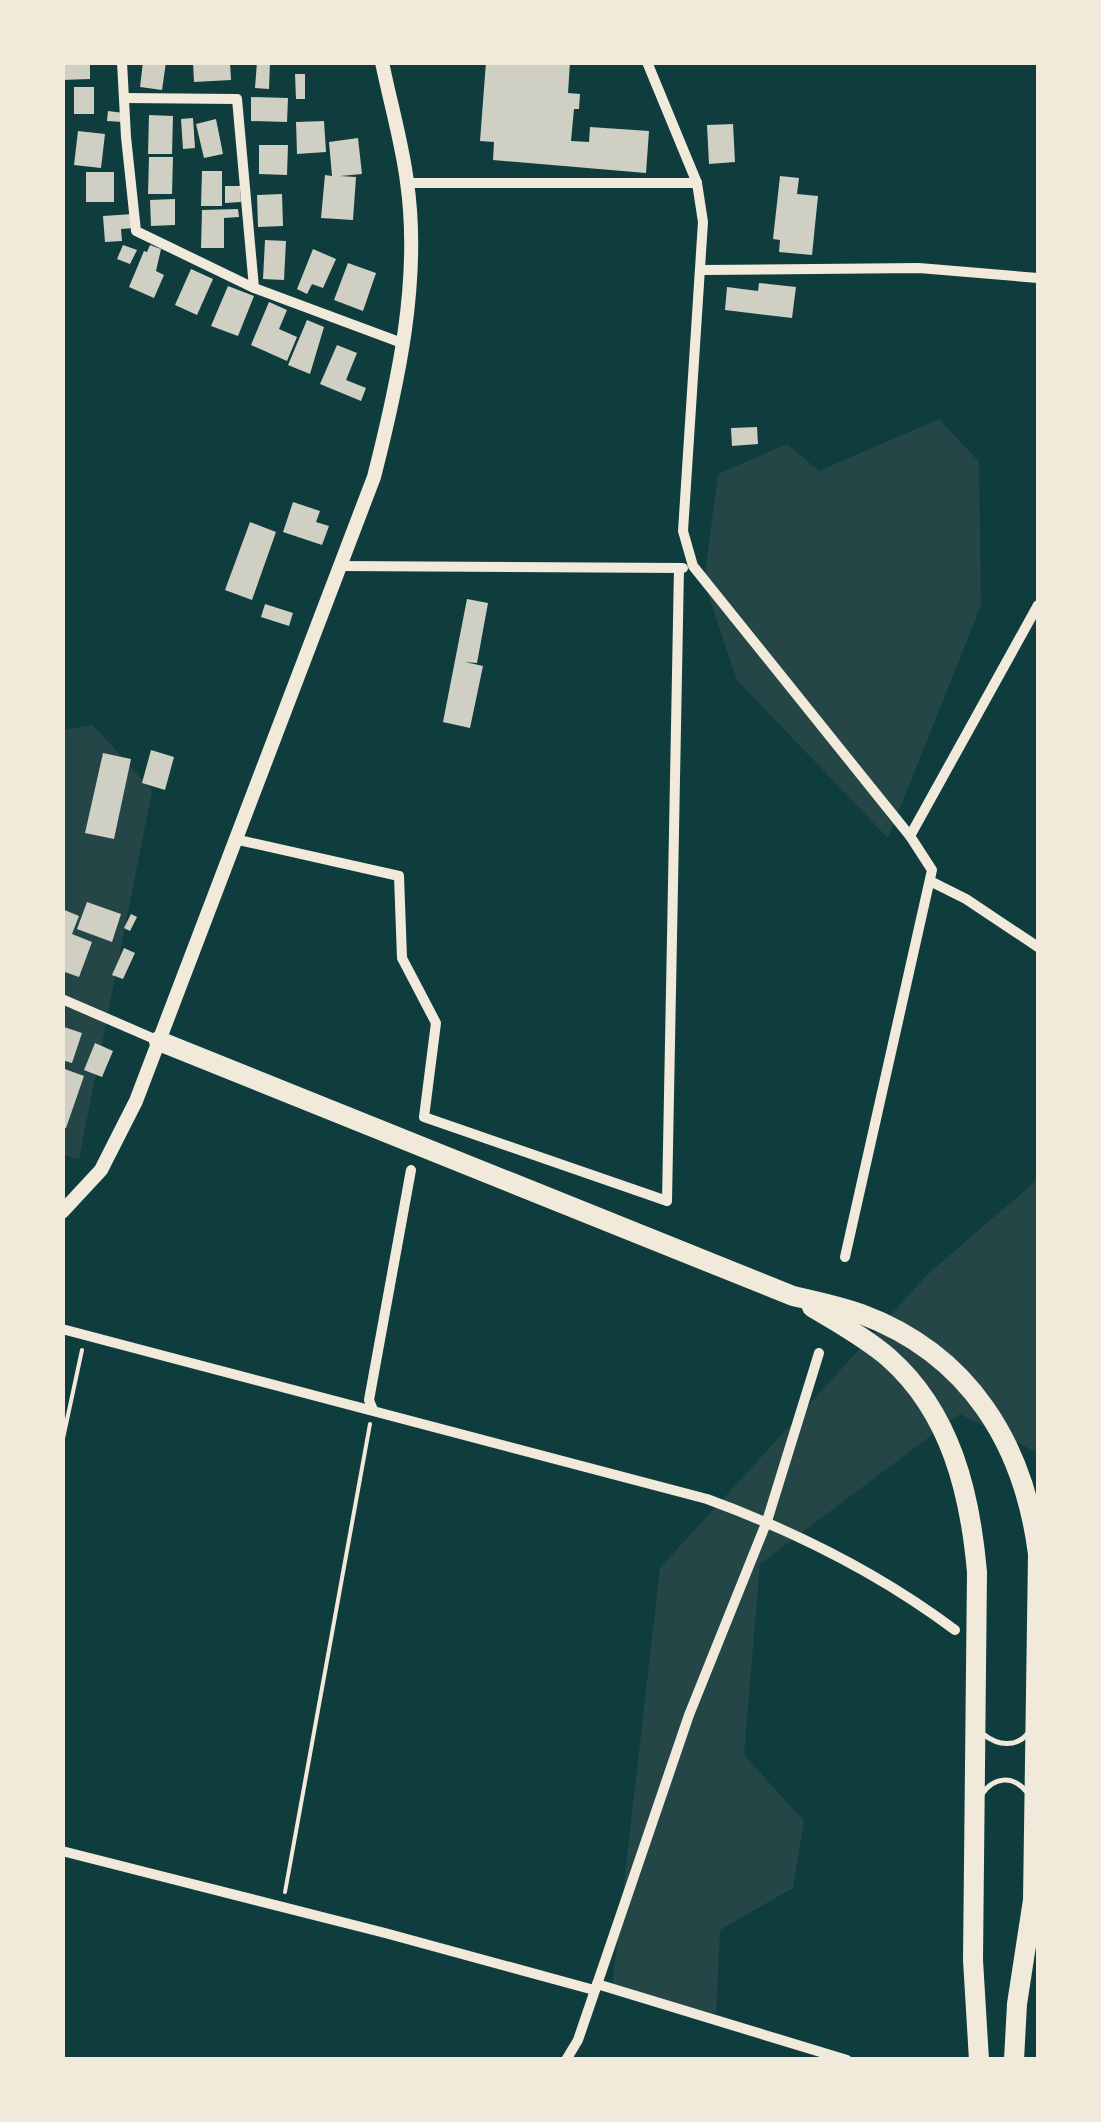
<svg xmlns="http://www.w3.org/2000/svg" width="1101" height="2122" font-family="Montserrat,sans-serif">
	<rect width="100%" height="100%" fill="#0f3d3e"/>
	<g fill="#244646">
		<path d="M939,419L979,462L981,605L888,838L737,680L704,582L718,474L787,444L819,471Z"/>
		<path d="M93,725L152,791L79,1159L62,1155V730Z"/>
		<path d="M1038,1179V1453L960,1414L760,1564L744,1755L804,1821L793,1888L720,1930L716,2014L612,1988L660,1568L928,1274Z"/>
	</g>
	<g fill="#cfcfc3">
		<path d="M62,62H90V79L62,80Z"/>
		<path d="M143,62H166L162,90L140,87Z"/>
		<path d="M193,62H230L231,80L194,82Z"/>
		<path d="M257,62H270L269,89L255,88Z"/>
		<path d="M486,62H570L568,93L580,94L579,109H574L571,141L589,142L590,127L649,131L646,173L493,160L494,142L480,141Z"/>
		<path d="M295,74H305V99H296Z"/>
		<rect x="74" y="87" width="20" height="27"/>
		<path d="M251,97L288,98L287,122L251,121Z"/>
		<path d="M108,111L124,113L123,122L107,121Z"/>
		<path d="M149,115L173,116L172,154H148Z"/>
		<path d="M193,118L195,148L183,149L181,119Z"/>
		<path d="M216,119L223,154L204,158L196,124Z"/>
		<path d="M324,121L326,152L297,154L296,122Z"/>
		<path d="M733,124L735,162L709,164L707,125Z"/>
		<path d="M78,131L105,134L101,168L74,165Z"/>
		<path d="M358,138L362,174L340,176L356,177L353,220L321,218L325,175L332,176L329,142Z"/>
		<path d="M259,145H288L287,175L259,174Z"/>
		<path d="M149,157H173L172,194H148Z"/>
		<path d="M202,171H222V206H201Z"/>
		<rect x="86" y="172" width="28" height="30"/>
		<path d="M780,176L799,178L797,194L818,196L812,255L779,252L780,240L773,239Z"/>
		<path d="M225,186H240L241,202L225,203Z"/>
		<path d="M282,194L283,226L258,227L257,195Z"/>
		<path d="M175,199V225L151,226L150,200Z"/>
		<path d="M238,209L239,217L224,218V248H201L202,210Z"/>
		<path d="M133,214L134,228L121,229L122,241L105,242L103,216Z"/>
		<path d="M265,240L286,241L284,280L263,279Z"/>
		<path d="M123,245L137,250L130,264L117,259Z"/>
		<path d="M150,245L161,249L156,271L164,275L154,298L129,287L144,251L147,252Z"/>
		<path d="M313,249L336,259L323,288L312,284L307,294L297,289Z"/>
		<path d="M348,263L376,273L363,311L334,300Z"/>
		<path d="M191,269L213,279L197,315L175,305Z"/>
		<path d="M759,283L796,287L792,318L725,310L727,287L758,291Z"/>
		<path d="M228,286L254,296L238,336L211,326Z"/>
		<path d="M269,302L287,310L279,329L297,337L287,361L251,345Z"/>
		<path d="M307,320L324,327L310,374L288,365Z"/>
		<path d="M337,345L357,353L346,380L366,388L361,401L320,384Z"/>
		<path d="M757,427L758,444L732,446L731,428Z"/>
		<path d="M293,502L320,511L316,522L329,526L322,545L283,532Z"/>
		<path d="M250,522L276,532L252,600L225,590Z"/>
		<path d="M467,599L488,603L477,663L465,662L483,666L470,728L443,722Z"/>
		<path d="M265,604L293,613L289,626L261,617Z"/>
		<path d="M151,750L174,757L165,790L142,783Z"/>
		<path d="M103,753L131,759L114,839L85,833Z"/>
		<path d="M87,902L121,914L112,942L77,929Z"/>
		<path d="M62,909L79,916L72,934L92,942L79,977L62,971L65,931L62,930Z"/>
		<path d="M131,914L137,917L130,931L124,928Z"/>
		<path d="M124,948L135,953L123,979L112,975Z"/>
		<path d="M64,1027L82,1033L72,1063L62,1060Z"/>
		<path d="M95,1043L113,1051L102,1077L84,1070Z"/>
		<path d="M62,1068L84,1076L66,1128L62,1127Z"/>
	</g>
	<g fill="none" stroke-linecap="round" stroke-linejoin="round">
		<g stroke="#f1e9da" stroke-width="4">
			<path d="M62,1443L82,1350"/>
			<path d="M285,1892L370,1424"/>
		</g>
		<g stroke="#f1e9da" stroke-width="5">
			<path d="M983,1734C998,1746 1017,1748 1029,1732"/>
			<path d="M982,1794C994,1777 1012,1775 1026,1791"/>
		</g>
		<g stroke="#f1e9da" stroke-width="10">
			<path d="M122,62L126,137L136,231L254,288L402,343"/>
			<path d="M647,62L697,183L703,222L683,531L693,566L910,836L932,870L845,1257"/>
			<path d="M124,98L237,99L254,288"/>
			<path d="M407,183H697"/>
			<path d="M703,270L919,268L1038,278"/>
			<path d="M341,566L683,568"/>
			<path d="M910,836L1038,605"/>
			<path d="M234,839L399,876L402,958L436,1023L424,1117L667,1201L679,568"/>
			<path d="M930,881L966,899L1038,947"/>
			<path d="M62,999L159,1041"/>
			<path d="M62,1329L707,1499C797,1532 879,1573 955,1630"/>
			<path d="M373,1410L369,1400L411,1170"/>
			<path d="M62,1851L385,1933L594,1990"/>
			<path d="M597,1984L847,2060"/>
			<path d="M566,2060L578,2040L689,1715L767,1521L819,1353"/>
		</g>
		<path stroke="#f1e9da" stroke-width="14" d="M62,1212L101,1170L136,1101L374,477C398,383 421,280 407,182C402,142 390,102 382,62"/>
		<g stroke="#f1e9da" stroke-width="20">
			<path d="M159,1041L793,1296C815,1301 839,1306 861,1314C969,1354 1024,1444 1038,1554L1033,1900L1017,2004L1014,2060"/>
			<path d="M812,1307C838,1323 866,1338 889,1358C951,1413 970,1493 977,1572L973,1960L979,2060"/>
		</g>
	</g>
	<rect width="1101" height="2122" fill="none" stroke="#f1e9da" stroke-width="130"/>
</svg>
